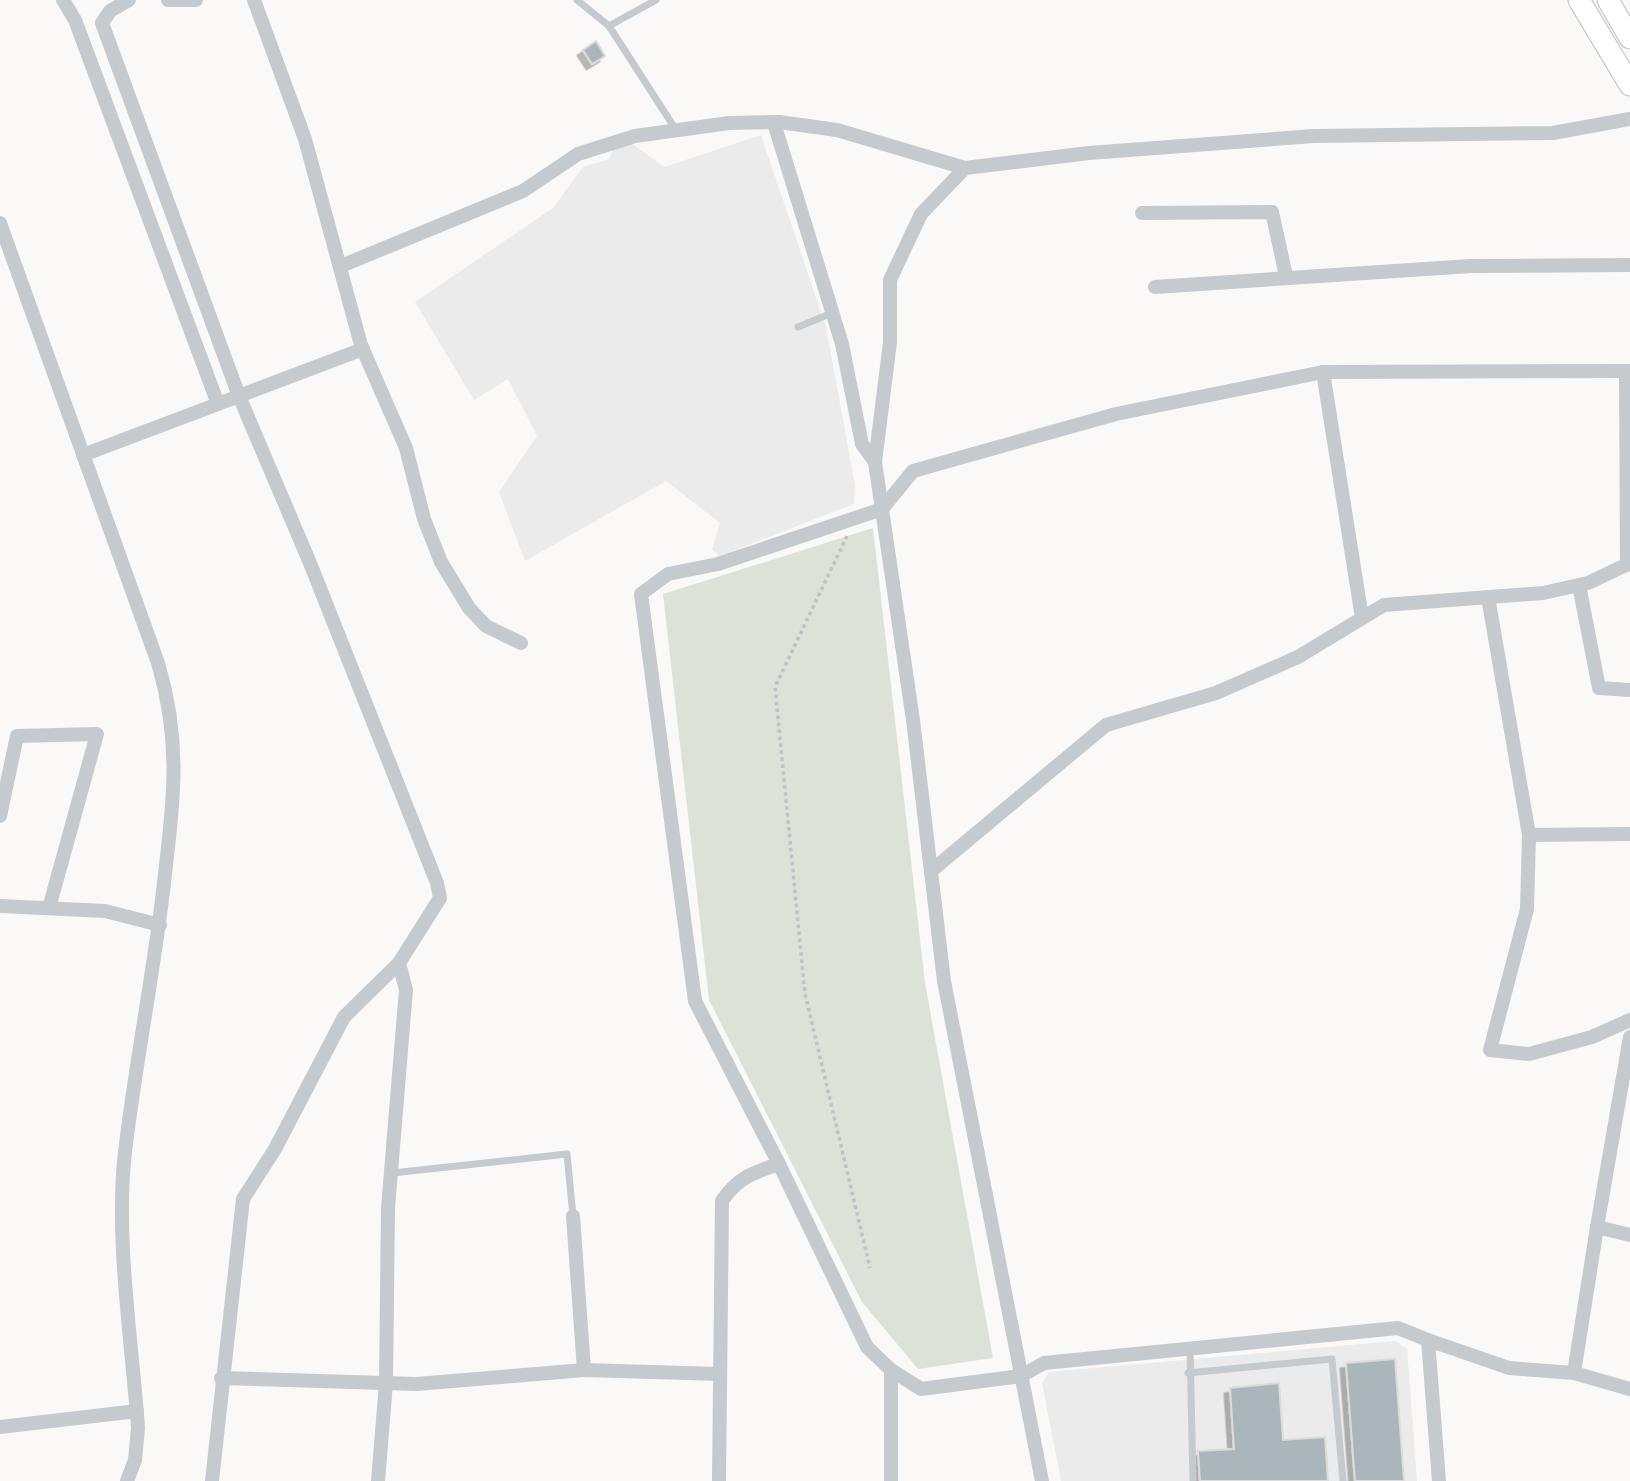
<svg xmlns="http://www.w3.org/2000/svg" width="1630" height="1481" font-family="Lato,sans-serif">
	<defs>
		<filter id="shadow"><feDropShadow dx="-5.5" dy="5.5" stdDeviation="0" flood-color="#0004"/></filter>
	</defs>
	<rect width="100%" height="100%" fill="#faf9f7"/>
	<g fill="#eaebea">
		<path d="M761,135L826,327L855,486L854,504L720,556L712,550L720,523L666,481L525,561L499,492L537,436L508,379L474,400L415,302L553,208L583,167L609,159L614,147L631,143L664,167Z"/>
		<path d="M1395,1341L1407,1348L1417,1481H1061L1042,1383L1049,1372Z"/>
	</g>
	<path fill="#dce2d8" d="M873,528L925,983L993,1358L918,1369L862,1302L709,1000L663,594Z"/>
	<g fill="#abb6ba" stroke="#dbdbd9" stroke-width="2" filter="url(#shadow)">
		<path d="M596,41L605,56L592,64L583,50Z"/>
		<path d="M1395,1359L1404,1481H1355L1346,1363Z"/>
		<path d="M1279,1383L1283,1440L1325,1437L1328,1481H1200L1198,1451L1234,1449L1230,1388Z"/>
	</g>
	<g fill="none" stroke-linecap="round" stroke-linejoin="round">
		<g stroke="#b7bec1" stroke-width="23">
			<g id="secondary">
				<path d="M1579,0L1630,85"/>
				<path d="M1608,0L1630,38"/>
			</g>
		</g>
		<path stroke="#bec2c4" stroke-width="3.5" stroke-dasharray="3.5 3.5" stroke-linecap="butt" d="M847,536L775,687L805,994L870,1268"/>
		<g stroke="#c4cacd" stroke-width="7">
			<path d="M577,0L609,26L676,130"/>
			<path d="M609,26L656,0"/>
			<path d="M798,327L832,313"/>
			<path d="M392,1173L567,1154L573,1216"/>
			<path d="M1190,1349L1193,1481"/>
			<path d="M1188,1373L1332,1359L1343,1481"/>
		</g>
		<g stroke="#c4cacd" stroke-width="14">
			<path d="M63,0L75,20L218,404L363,349"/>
			<path d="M129,0L110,11L102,23L239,396L310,563L437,883L440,898L399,963L344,1017L275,1149L243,1199L212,1481"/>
			<path d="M168,0H196"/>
			<path d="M254,0L305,139L361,345L406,448L424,519L441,562L469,608L486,626L521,643"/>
			<path d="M774,123L842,344L862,444L875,462"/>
			<path d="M1142,213L1272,212L1286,276"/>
			<path d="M0,223L158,663C181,741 174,795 165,874C155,967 136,1059 125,1152C115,1237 132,1342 138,1428L135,1460L127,1481"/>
			<path d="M341,266L523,191L578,154L635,136L729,123L779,122L837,130L965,168"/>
			<path d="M1155,287L1471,266L1630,265"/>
			<path d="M1626,371L1627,565"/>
			<path d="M1323,372L1362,618"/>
			<path d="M83,455L218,404"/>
			<path d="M1579,585L1599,688L1630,690"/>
			<path d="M1488,597L1529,835L1527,909L1490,1050L1529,1054L1592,1037L1630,1020"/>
			<path d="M0,816L17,736L97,734L49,908"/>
			<path d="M1529,835L1630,834"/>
			<path d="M931,871L1106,725L1216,693L1298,657L1384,605L1543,593L1588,583L1630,563"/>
			<path d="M0,906L105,911L160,925"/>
			<path d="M573,1216L584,1370"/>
			<path d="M1597,1227L1630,1037"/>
			<path d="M1630,1235L1597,1227L1574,1373L1630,1389"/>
			<path d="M1428,1340L1398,1328L1044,1363L1021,1376L921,1389L891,1370L867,1347L779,1164L695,1001L641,594L668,574L718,564L882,509L913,471L1116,414L1323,372L1630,371"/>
			<path d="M221,1378L417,1384L584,1370L720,1374"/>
			<path d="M0,1427L137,1411"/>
			<path d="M378,1481L386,1383L388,1208L406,990L399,963"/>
			<path d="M719,1481L722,1201C737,1178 754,1172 779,1164"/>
			<path d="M891,1481V1370"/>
			<path d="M1042,1481L944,981L913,720L875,462L890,342V280L921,214L965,168L1089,153L1314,136L1553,133L1630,119"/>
			<path d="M1439,1481L1428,1340L1509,1368L1574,1373"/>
		</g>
		<use href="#secondary" stroke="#fff" stroke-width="21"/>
	</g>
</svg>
